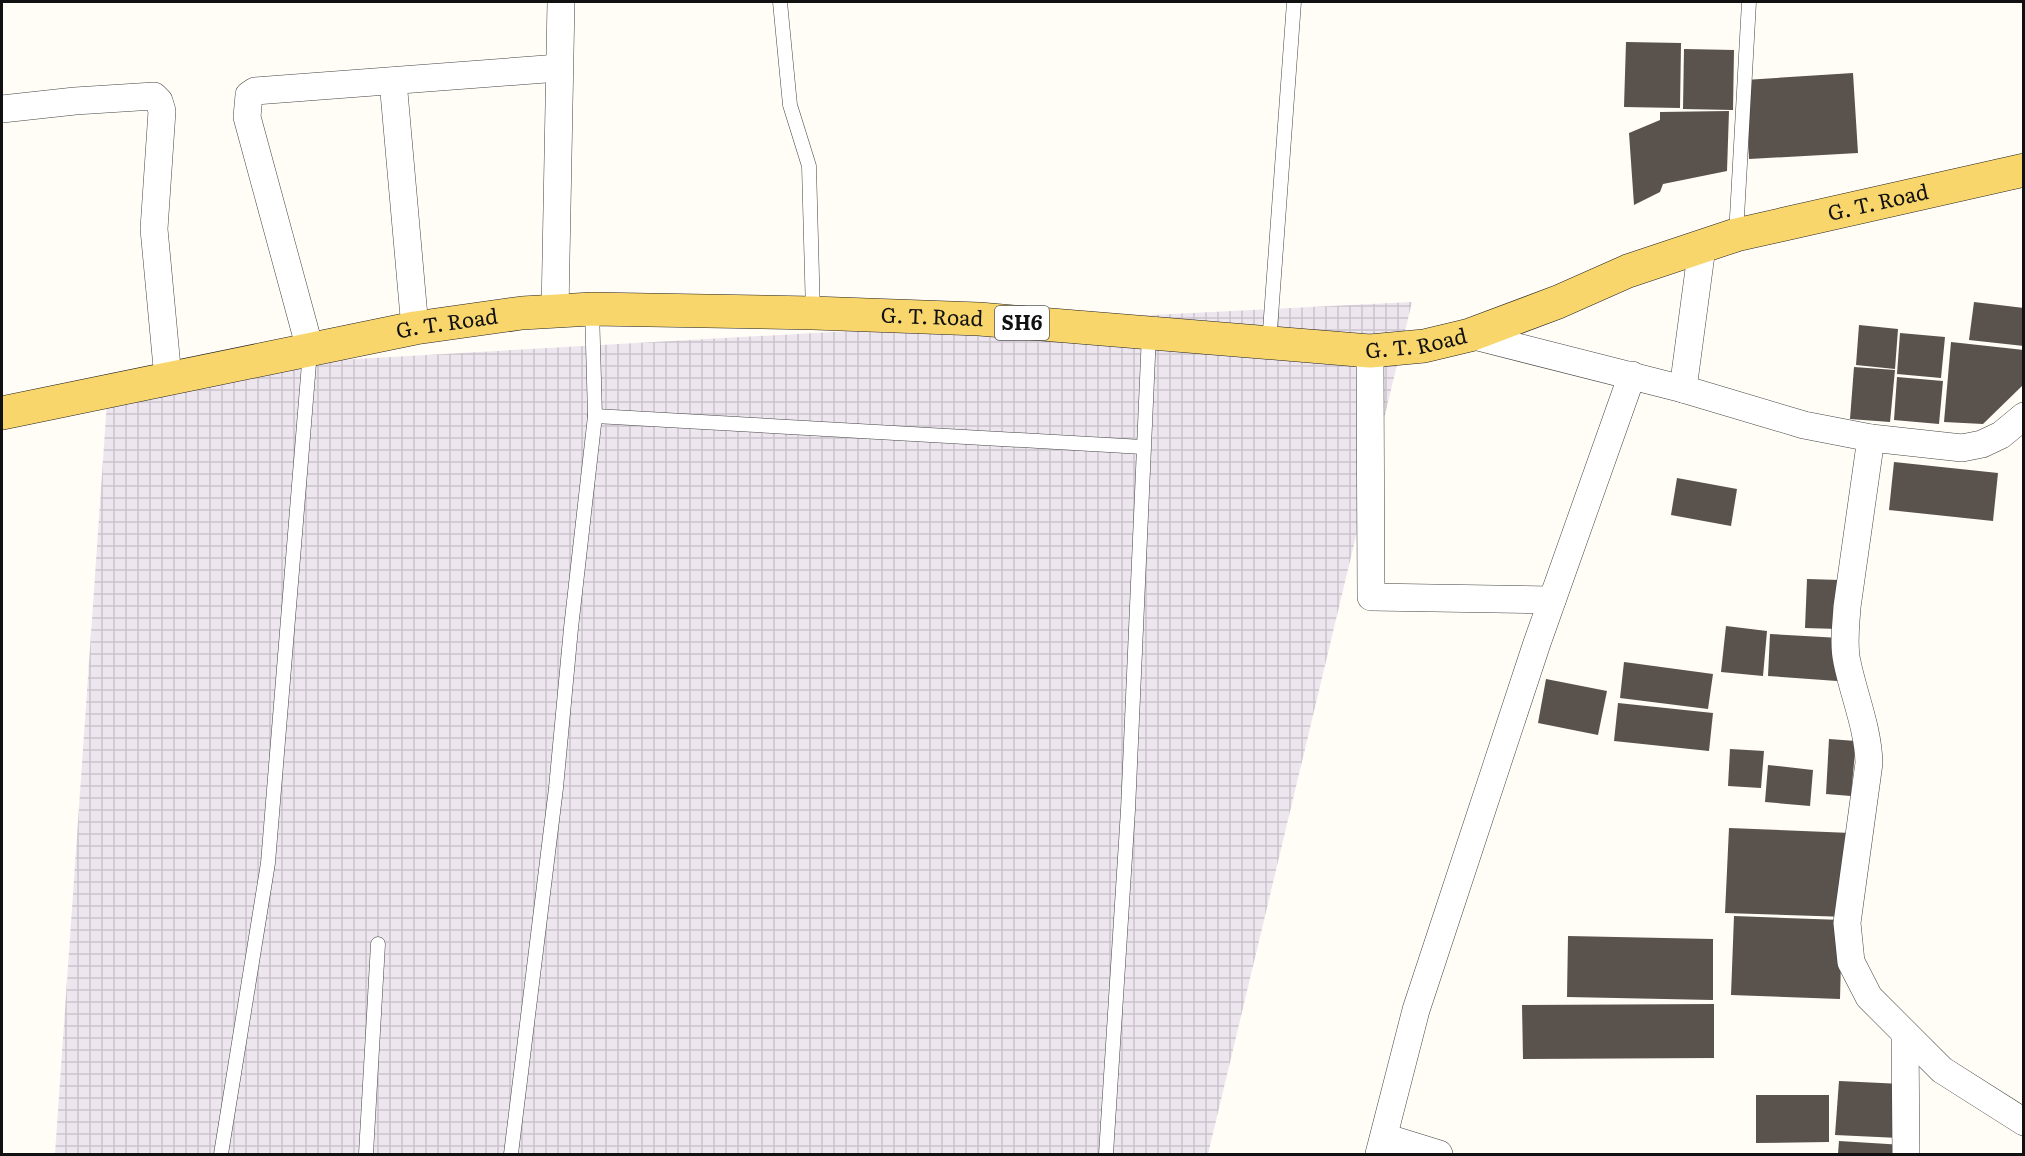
<svg xmlns="http://www.w3.org/2000/svg" width="2025" height="1156" font-family="Literata,serif">
	<defs>
		<pattern id="industrial-grid" width="8" height="8" patternUnits="userSpaceOnUse" patternTransform="scale(1.5)"><rect width="8" height="8" fill="#eee6ef"/><path d="M0 4h8M4 0v8" fill="none" stroke="#cbc4cc"/></pattern>
	</defs>
	<rect width="100%" height="100%" fill="#fffdf5"/>
	<path fill="url(#industrial-grid)" d="M1412,302L1208,1154H55L109,373L973,324Z"/>
	<g fill="#5a524d">
		<path d="M1626,42L1681,43L1680,108L1624,107Z"/>
		<path d="M1684,49L1734,50L1733,110L1683,109Z"/>
		<path d="M1853,73L1858,153L1749,159L1745,80Z"/>
		<path d="M1729,111L1727,171L1663,184L1660,192L1634,205L1629,133L1660,120V112Z"/>
		<path d="M1974,302L2024,308V346L1969,340Z"/>
		<path d="M1859,325L1898,329L1895,369L1856,365Z"/>
		<path d="M1900,333L1945,337L1941,378L1897,374Z"/>
		<path d="M1951,342L2024,350L2022,386L1983,424L1944,422Z"/>
		<path d="M1854,367L1895,370L1890,422L1850,419Z"/>
		<path d="M1897,377L1943,381L1939,424L1894,420Z"/>
		<path d="M1894,462L1998,473L1993,521L1889,510Z"/>
		<path d="M1677,478L1737,489L1731,526L1671,515Z"/>
		<path d="M1807,579L1840,580L1838,629L1805,628Z"/>
		<path d="M1726,626L1767,631L1763,676L1721,672Z"/>
		<path d="M1770,634L1840,638L1837,681L1768,676Z"/>
		<path d="M1624,662L1713,674L1708,709L1620,698Z"/>
		<path d="M1546,679L1607,691L1598,735L1538,723Z"/>
		<path d="M1618,703L1713,713L1709,751L1614,741Z"/>
		<path d="M1829,739L1856,741L1851,796L1826,794Z"/>
		<path d="M1730,749L1764,751L1761,788L1728,786Z"/>
		<path d="M1768,765L1813,770L1810,806L1765,802Z"/>
		<path d="M1729,828L1851,833L1848,917L1725,913Z"/>
		<path d="M1734,916L1842,920L1840,999L1731,995Z"/>
		<path d="M1568,936L1713,939V1000L1567,997Z"/>
		<path d="M1714,1004V1058L1523,1059L1522,1005Z"/>
		<path d="M1839,1081L1902,1084L1899,1138L1835,1135Z"/>
		<path d="M1756,1095H1829V1142L1756,1143Z"/>
		<path d="M1839,1141L1904,1145L1903,1154H1838Z"/>
	</g>
	<g fill="none" stroke-linecap="round" stroke-linejoin="round">
		<g stroke="#444" stroke-width="15">
			<g id="lane">
				<path d="M780,2L790,105L809,166L813,313"/>
				<path d="M1736,235L1749,2"/>
				<path d="M1269,344L1294,2"/>
				<path d="M595,416L1143,447"/>
				<path d="M221,1154L268,863L310,351"/>
				<path d="M366,1154L378,944"/>
				<path d="M511,1154L556,788L571,628L595,416L592,309"/>
				<path d="M1106,1154L1128,810L1149,334"/>
			</g>
		</g>
		<g stroke="#444" stroke-width="28">
			<g id="street">
				<path d="M393,81L415,328"/>
				<path d="M2,109L75,101L154,96L159,101L162,111L154,229L168,378"/>
				<path d="M555,311L561,2"/>
				<path d="M1470,335L1683,389L1804,425L1871,438L1962,448L1982,444L2001,435L2024,416"/>
				<path d="M310,349L247,117L249,95L255,91L559,68"/>
				<path d="M1370,351L1371,597L1552,600"/>
				<path d="M1683,389L1702,247"/>
				<path d="M1871,438L1847,607C1846,625 1843,644 1847,662C1854,696 1868,728 1869,763L1847,923L1851,962L1869,997L1942,1070L2024,1122"/>
				<path d="M1905,1034L1906,1154"/>
				<path d="M1384,1137L1439,1154"/>
				<path d="M1379,1154L1416,1010L1537,643L1632,375"/>
			</g>
		</g>
		<g stroke="#222" stroke-width="34">
			<g id="primary">
				<path id="s1" d="M2,413L415,328L522,313L592,309L813,313L979,319L1370,351L1424,346L1470,335L1558,302L1628,271L1736,235L2024,170"/>
			</g>
		</g>
		<use href="#lane" stroke="#fff" stroke-width="14"/>
		<use href="#street" stroke="#fff" stroke-width="27"/>
		<use href="#primary" stroke="#f9d66b" stroke-width="33"/>
	</g>
	<g text-anchor="middle" stroke-width="6" stroke-linejoin="round" paint-order="stroke">
		<rect fill="#fff" stroke="#585858" stroke-width="1.5" x="995" y="306" width="54" height="34" rx="4.5"/>
		<g font-size="20" font-weight="bold" fill="#111">
			<text x="1022" y="330">SH6</text>
		</g>
		<g font-size="21" fill="#111" stroke="#fff">
			<text dy="7" stroke="none"><textPath href="#s1" startOffset="1911">G. T. Road</textPath></text>
			<text dy="7" stroke="none"><textPath href="#s1" startOffset="940">G. T. Road</textPath></text>
			<text dy="7" stroke="none"><textPath href="#s1" startOffset="454">G. T. Road</textPath></text>
			<text dy="7" stroke="none"><textPath href="#s1" startOffset="1426">G. T. Road</textPath></text>
		</g>
	</g>
	<rect width="2025" height="1156" fill="none" stroke="#111111" stroke-width="6"/>
</svg>
